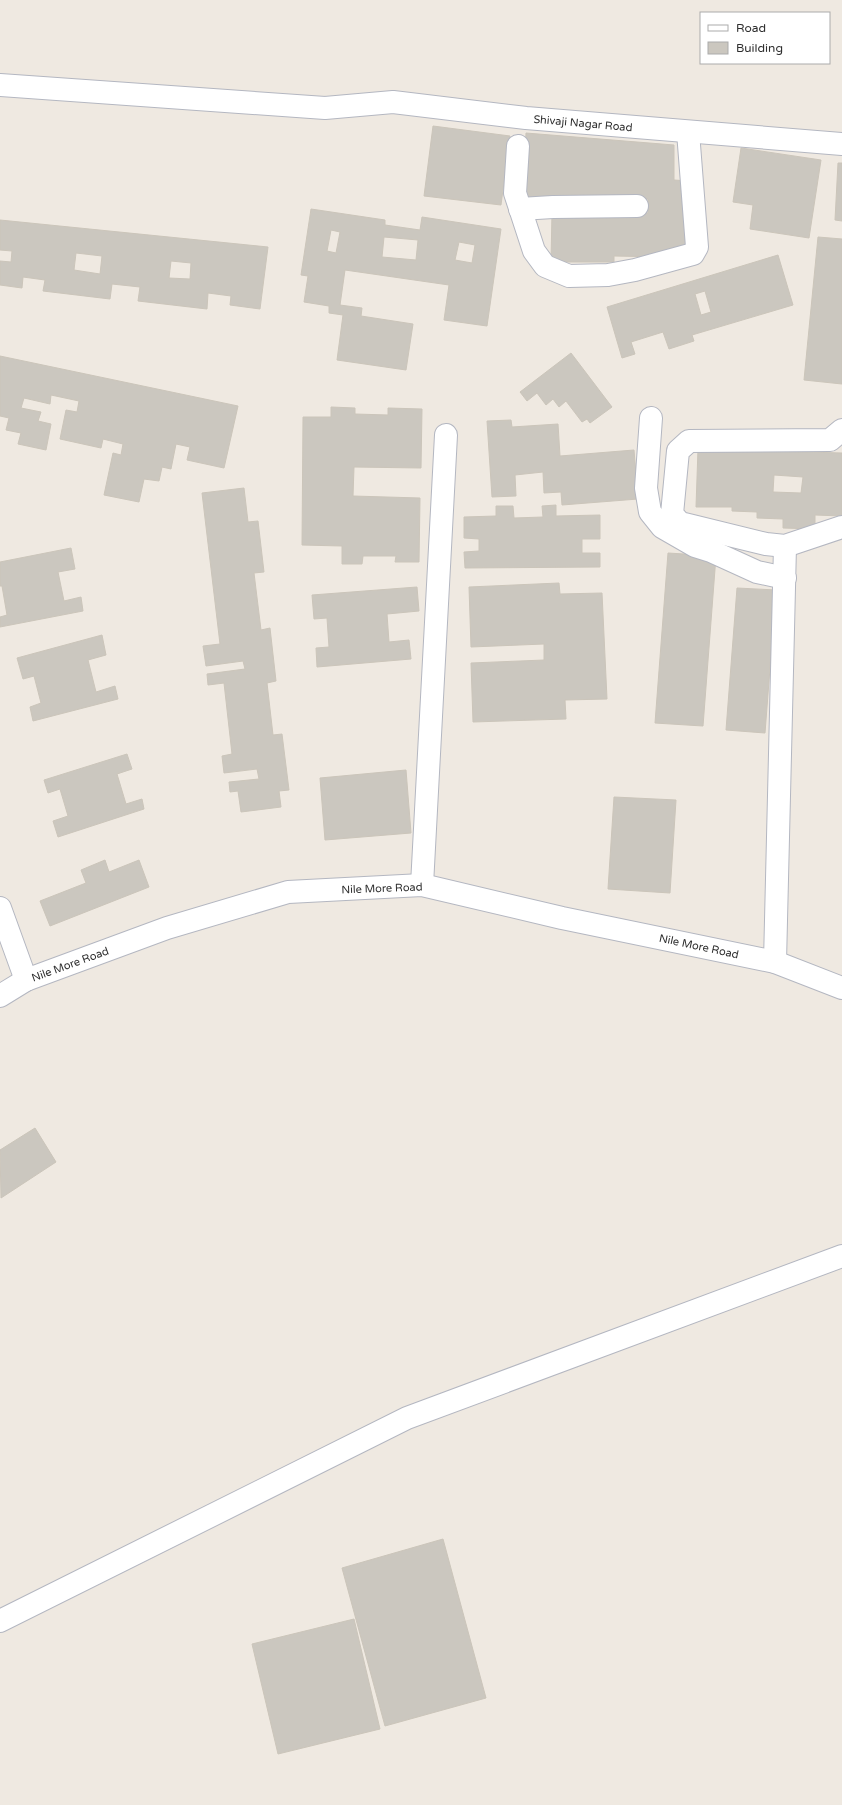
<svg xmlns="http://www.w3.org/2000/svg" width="842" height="1805" font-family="'Varela Round',sans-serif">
	<rect width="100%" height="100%" fill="#efe9e1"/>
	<g fill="#cbc7bf" stroke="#cbc5ba" fill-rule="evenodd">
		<path d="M433,126L510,136L501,205L424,196Z"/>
		<path d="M526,133L674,145V180L689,181L688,251L665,257L614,256V262H551L552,212L648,213V199L523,198Z"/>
		<path d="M741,148L821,160L809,238L750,229L753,205L733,202Z"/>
		<path d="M838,163H842V221L835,220Z"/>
		<path d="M311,209L385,220V225L420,230L422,217L501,229L487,326L444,320L449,285L345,270L340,305L362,308L361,316L413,324L406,370L337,360L343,315L329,313V306L304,302L308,276L301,275ZM331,230L340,232L336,253L327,251ZM384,237L418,240L416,260L382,257ZM459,242L475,245L472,263L455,260Z"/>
		<path d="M0,220L268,247L260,309L230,305L231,296L208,293L207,309L138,301L140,287L112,284L110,299L43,291L45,280L23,277L22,288L0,285V261L11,262L12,251L0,250ZM76,253L102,256L100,274L74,270ZM171,261L191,263L190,279L169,278Z"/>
		<path d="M818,237L842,239V384L804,380Z"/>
		<path d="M778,255L793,305L692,335L694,341L669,349L663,332L631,342L635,354L622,358L607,307ZM705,291L711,312L701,315L695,294Z"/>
		<path d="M571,353L612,407L590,423L587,419L582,422L566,401L559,407L553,399L546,405L537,393L527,401L520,392Z"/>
		<path d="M0,356L238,406L224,468L187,460L190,447L176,444L171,469L162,467L159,481L144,479L139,502L104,495L113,453L121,455L123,444L103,439L101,448L60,439L66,410L77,412L79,401L51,395L50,404L24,398L21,408L41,412L38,421L51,424L46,450L18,444L21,433L6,430L9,418L0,416Z"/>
		<path d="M331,407L355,408V414L388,415V408L422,409L421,468L354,467L353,496L420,498L419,562H395L396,556H363L362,564H342V546L302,545L303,417H331Z"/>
		<path d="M511,420L512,427L558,424L560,456L634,450L638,499L562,505L561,492L544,493L543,472L515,475L516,496L492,497L487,421Z"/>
		<path d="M698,449L842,453V516L815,515V529L783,528V519L757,518V512L732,511V507H696ZM774,475L803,477L801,493L773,492Z"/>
		<path d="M244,488L248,522L258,521L264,572L254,573L261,630L270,628L276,681L267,683L273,735L282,734L289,790L279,791L281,807L241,812L238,791L230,792L229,782L259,779L257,769L224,773L222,756L232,754L224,683L208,685L207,674L245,669L243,661L206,666L203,646L220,644L202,493Z"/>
		<path d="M556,505V516L600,515V539H582V553H600V567L465,568L464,552L479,551V539L464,538V517L496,516V506H513L514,518L543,517L542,506Z"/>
		<path d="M71,548L75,569L58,572L64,601L81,597L83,611L0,627V617L7,615L2,586H0V562Z"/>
		<path d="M668,553L716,556L703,726L655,723Z"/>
		<path d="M559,583L560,594L602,593L607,699L565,700L566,719L473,722L471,663L544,660V644L471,647L469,587Z"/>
		<path d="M417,587L419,611L387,614L389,642L409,640L411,659L317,667L316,648L329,647L327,618L314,619L312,595Z"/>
		<path d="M737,588L776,590L765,733L726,730Z"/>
		<path d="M102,635L106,655L88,660L96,692L115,686L118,699L33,721L30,707L41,703L34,676L23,679L17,658Z"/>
		<path d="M127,754L132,769L117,774L126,804L142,799L144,809L58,837L53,821L68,816L60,789L48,793L44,780Z"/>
		<path d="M406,770L411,833L325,840L320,778Z"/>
		<path d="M614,797L676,800L670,893L608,889Z"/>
		<path d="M105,860L109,872L139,860L149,887L50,926L40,901L86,883L81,870Z"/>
		<path d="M35,1128L56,1162L1,1198L0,1150Z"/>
		<path d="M443,1539L486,1698L385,1726L342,1568Z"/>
		<path d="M354,1619L380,1729L278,1754L252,1644Z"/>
	</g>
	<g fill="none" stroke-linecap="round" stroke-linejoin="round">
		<g stroke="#b4b7c1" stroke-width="24">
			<g id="minor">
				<path d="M518,146L515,193L534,251L545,266L569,276L608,275L635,270L693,254L697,247L688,132"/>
				<path d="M520,209L553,207L637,206"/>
				<path d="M651,418L646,488L650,512L662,527L695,546L711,551L757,572L785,578"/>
				<path d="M842,430L830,440L689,441L678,451L672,514L680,523L766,544L785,546L842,527"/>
				<path d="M422,885L446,435"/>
				<path d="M0,908L26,980"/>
				<path d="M775,962L785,546"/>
				<path d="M0,996L26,980L167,928L288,892L422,885L562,918L775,962L842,988"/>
				<path d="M0,1621L407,1418L842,1256"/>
			</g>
		</g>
		<g stroke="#b4b7c1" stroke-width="24">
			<path id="tertiary" d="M0,85L325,108L393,102L526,118L842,144"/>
		</g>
		<use href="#minor" stroke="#fff" stroke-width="22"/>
		<use href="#tertiary" stroke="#fff" stroke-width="22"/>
	</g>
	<g text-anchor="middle" stroke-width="3.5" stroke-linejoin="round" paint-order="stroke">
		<g font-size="11" fill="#2e2e2e" stroke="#fff">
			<text transform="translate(583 123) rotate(5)" y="4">Shivaji Nagar Road</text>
			<text transform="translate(382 888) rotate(-2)" y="4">Nile More Road</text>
			<text transform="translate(699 946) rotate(12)" y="4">Nile More Road</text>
			<text transform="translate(70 964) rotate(-20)" y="4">Nile More Road</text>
		</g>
	</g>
	<rect x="700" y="12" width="130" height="52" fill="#ffffff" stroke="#ababab"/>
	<rect x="708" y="25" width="20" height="6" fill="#ffffff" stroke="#ababab"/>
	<text x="736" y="32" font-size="12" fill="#2e2e2e">Road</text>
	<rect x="708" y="42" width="20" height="12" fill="#cbc7bf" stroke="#ababab"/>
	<text x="736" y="52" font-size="12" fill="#2e2e2e">Building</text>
</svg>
